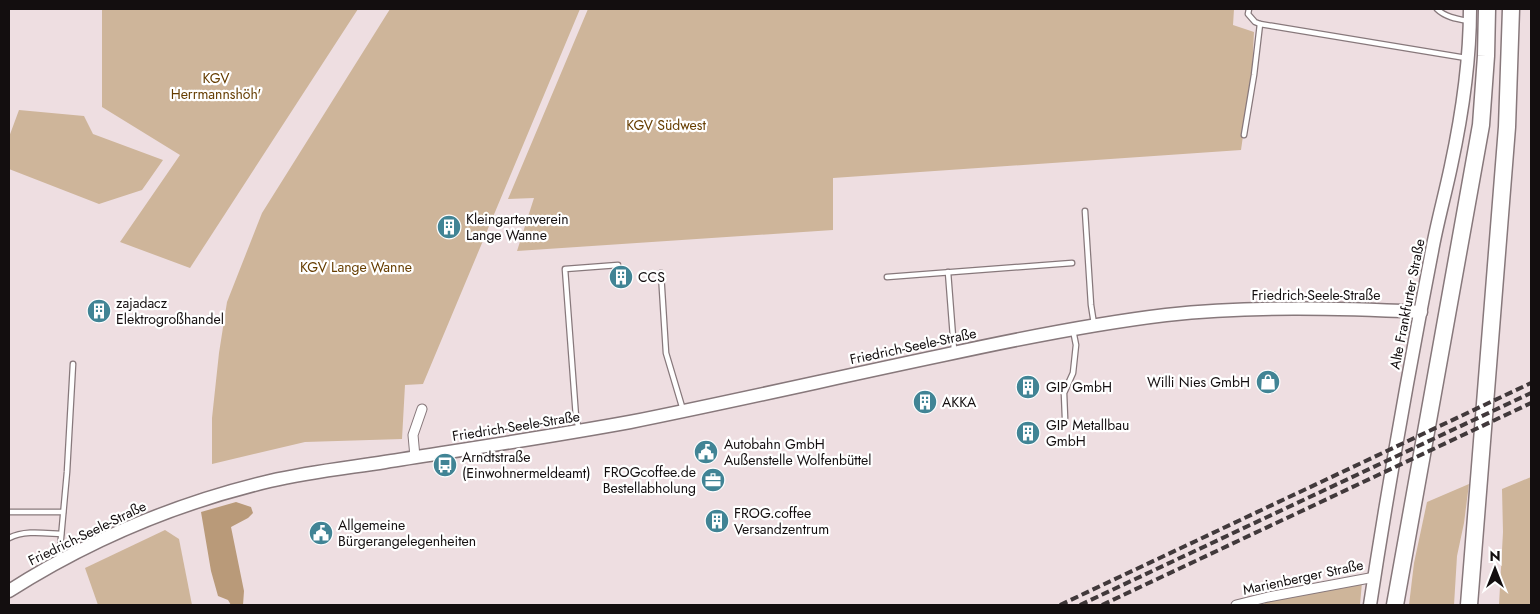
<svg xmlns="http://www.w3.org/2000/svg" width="1540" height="614" font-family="Jost,sans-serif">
	<rect width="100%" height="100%" fill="#eedee1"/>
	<g fill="#ceb59a">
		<path d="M102,9H358L190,268L120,242L180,155L102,107Z"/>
		<path d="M390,9H580L423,384L405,385L402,439L305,442L212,464V418L219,353L227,302L262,213Z"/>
		<path d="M588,9H1234L1233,25L1254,32L1252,73L1241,150L833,178V230L517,251L534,198L508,199Z"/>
		<path d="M19,110L84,116L93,134L163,160L142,190L99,204L9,169V137Z"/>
		<path d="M1531,477V605H1499L1503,532L1502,489Z"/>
		<path d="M1469,484L1464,523L1457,556L1454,605H1409L1414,563L1427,502Z"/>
		<path d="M165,530L179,539L192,605H98L85,568Z"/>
		<path d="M1362,582L1360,605H1263L1266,602Z"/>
	</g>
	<path fill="#b99a79" d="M236,502L251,507L253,513L248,518L231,527L244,591L243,605H231L228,600L218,596L211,571L201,512Z"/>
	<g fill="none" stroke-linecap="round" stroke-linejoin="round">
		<g stroke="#87787b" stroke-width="7">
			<g id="lane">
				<path d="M1249,9L1248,14L1255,22L1260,24L1466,58"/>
				<path d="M1437,9C1445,17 1457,19 1468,21"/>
				<path d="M1244,135L1254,75L1260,24"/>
				<path d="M1085,211L1091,305L1094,324"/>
				<path d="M948,272L954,350"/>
				<path d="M661,273L666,353L683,410"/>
				<path d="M887,277L1072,263"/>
				<path d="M1065,418L1064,393L1073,373L1076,345L1073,330"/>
				<path d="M579,430L576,417L565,269L618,265"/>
				<path d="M9,512H63"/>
				<path d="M9,538C25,530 43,533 61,534"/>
				<path d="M59,560L67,472L73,364"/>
			</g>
		</g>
		<g stroke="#87787b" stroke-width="11">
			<g id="street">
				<path d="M415,457L413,435L422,409"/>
				<path d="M1236,605L1268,597L1375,577"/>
			</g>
		</g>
		<g stroke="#87787b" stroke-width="15">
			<g id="secondary">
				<path d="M9,591C89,540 177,503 270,481C308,472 346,468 385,462C467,449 548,437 630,422C735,401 839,377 944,355C1017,339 1091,324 1166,315C1251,306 1336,308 1421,312"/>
				<path d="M1370,605C1388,487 1409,369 1432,251C1437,223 1445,195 1451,166C1462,115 1470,61 1470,9"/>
			</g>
		</g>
		<g stroke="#87787b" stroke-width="19">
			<g id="highway">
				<path d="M1395,605L1481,125L1486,56L1487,9"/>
				<path d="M1469,605L1507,127L1511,9"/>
			</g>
		</g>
		<use href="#lane" stroke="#fff" stroke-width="4.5"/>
		<use href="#street" stroke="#fff" stroke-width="9"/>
		<use href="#secondary" stroke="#fff" stroke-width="12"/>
		<use href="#highway" stroke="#fff" stroke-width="16"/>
		<g stroke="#41393b" stroke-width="4" stroke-dasharray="8 4" stroke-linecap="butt">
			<path d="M1060,605L1531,383"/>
			<path d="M1080,605L1531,393"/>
			<path d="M1102,605L1531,403"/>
		</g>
	</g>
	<defs>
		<g id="building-disc" transform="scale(1.25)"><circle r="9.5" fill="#418495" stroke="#fff"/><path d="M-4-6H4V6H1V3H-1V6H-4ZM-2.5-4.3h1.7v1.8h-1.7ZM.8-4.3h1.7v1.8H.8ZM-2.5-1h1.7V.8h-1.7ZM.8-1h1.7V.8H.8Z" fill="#fff"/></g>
		<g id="shop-disc" transform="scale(1.25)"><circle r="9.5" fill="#418495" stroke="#fff"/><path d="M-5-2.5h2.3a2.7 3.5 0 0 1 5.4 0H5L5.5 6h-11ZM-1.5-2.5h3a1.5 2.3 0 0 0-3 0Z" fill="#fff"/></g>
		<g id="civic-disc" transform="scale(1.25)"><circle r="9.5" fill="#418495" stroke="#fff"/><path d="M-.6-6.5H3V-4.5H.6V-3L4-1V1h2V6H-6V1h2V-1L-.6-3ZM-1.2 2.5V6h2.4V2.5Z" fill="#fff"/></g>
		<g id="bus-disc" transform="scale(1.25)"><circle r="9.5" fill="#418495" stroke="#fff"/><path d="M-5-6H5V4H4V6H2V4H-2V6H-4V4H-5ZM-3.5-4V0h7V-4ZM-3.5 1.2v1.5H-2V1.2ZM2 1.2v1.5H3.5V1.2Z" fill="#fff"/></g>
		<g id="office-disc" transform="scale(1.25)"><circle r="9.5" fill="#418495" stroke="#fff"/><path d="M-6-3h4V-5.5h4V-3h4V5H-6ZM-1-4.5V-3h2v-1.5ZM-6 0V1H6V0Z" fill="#fff"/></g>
	</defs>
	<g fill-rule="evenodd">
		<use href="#building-disc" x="449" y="227"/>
		<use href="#building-disc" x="621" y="277"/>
		<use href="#building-disc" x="99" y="311"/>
		<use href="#shop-disc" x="1268" y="382"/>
		<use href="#building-disc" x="1028" y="387"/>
		<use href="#building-disc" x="925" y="402"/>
		<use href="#building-disc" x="1028" y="433"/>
		<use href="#civic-disc" x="706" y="452"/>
		<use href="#bus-disc" x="445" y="465"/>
		<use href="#office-disc" x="713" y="480"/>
		<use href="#building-disc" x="717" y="521"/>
		<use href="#civic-disc" x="321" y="533"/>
	</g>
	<g text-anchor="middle" stroke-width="4.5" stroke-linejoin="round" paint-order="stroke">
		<g font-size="14" fill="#663d00" stroke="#fff">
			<text x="216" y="83">KGV<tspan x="216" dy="16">Herrmannshöh'</tspan></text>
			<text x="666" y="130">KGV Südwest</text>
			<text x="356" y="272">KGV Lange Wanne</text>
		</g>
		<g font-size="14" fill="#130e0f" stroke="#fff" text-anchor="start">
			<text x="466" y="224">Kleingartenverein<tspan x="466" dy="16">Lange Wanne</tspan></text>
			<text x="638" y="282">CCS</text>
			<text x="116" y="308">zajadacz<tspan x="116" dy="16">Elektrogroßhandel</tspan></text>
			<text x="1250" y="387" text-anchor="end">Willi Nies GmbH</text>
			<text x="1046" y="392">GIP GmbH</text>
			<text x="942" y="407">AKKA</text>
			<text x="1046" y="430">GIP Metallbau<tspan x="1046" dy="16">GmbH</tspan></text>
			<text x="724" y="449">Autobahn GmbH<tspan x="724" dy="16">Außenstelle Wolfenbüttel</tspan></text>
			<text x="462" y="462">Arndtstraße<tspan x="462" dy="16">(Einwohnermeldeamt)</tspan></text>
			<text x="696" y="477" text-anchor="end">FROGcoffee.de<tspan x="696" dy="16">Bestellabholung</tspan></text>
			<text x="734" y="518">FROG.coffee<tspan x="734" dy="16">Versandzentrum</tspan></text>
			<text x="338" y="530">Allgemeine<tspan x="338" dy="16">Bürgerangelegenheiten</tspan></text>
		</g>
		<g font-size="14" fill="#130e0f" stroke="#fff">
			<text x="1316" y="300">Friedrich-Seele-Straße</text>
			<text transform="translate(1407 304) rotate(-79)" y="5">Alte Frankfurter Straße</text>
			<text transform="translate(913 346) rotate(-12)" y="5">Friedrich-Seele-Straße</text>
			<text transform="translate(516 426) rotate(-9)" y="5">Friedrich-Seele-Straße</text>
			<text transform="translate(87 533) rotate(-26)" y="5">Friedrich-Seele-Straße</text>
			<text transform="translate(1303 577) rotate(-12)" y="5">Marienberger Straße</text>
		</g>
	</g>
	<rect width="1540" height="614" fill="none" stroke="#130e0f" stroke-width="20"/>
	<g transform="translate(1495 569)" stroke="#ffffff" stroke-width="4" paint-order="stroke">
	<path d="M0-4L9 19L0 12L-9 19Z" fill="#130e0f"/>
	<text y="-8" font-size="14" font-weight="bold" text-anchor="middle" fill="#130e0f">N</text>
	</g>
</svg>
